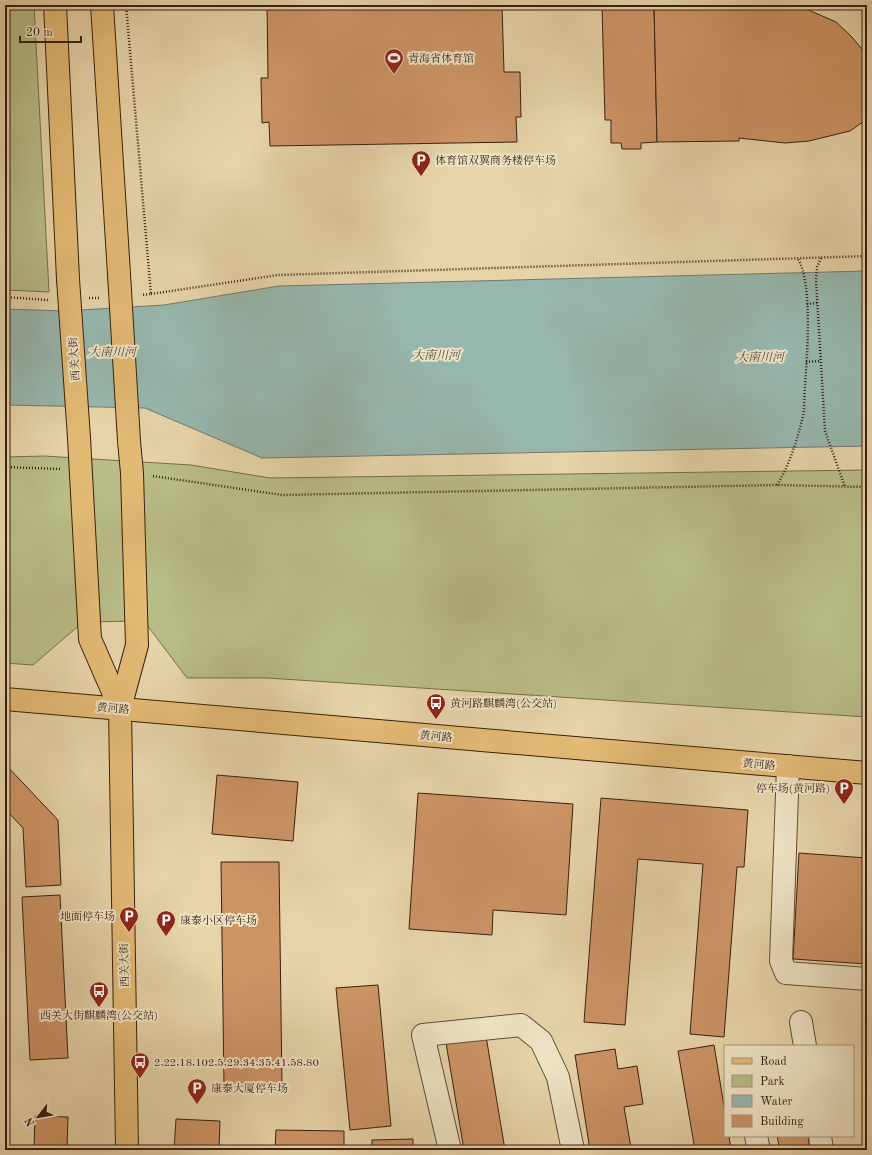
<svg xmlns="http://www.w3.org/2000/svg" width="872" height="1155" font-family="'Old Standard TT','Noto Serif SC',serif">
	<rect width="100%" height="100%" fill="#e6d4a8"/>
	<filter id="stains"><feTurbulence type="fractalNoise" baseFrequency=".005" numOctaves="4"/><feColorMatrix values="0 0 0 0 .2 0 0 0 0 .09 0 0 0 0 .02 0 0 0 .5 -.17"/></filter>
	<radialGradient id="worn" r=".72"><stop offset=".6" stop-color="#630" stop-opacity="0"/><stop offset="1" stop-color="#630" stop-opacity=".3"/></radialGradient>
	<g fill="#b8bc85" stroke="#786e4a">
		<path d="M5,5H34L49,292L5,290Z"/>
		<path d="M44,456L191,465L270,478L867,470V717L267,678H187L144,621L83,622L33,665L5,663V457Z"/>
	</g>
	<path fill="#97b7ae" stroke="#717a6f" d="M867,271V446L262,458L145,408L5,405V309L64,311L164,305L279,286Z"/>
	<g fill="#cd9466" stroke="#391f10">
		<path d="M267,5H502L504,72H520L521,117H516L517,142L270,146L269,122L262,123L261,78H268Z"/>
		<path d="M602,5H654L657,142L641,143V149H622L621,143H611V120H605Z"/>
		<path d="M654,5H797L836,22L851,36L867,55V119L850,131L809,141L785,143L739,138V141L657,142Z"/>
		<path d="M5,764L58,820L61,885L26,887L23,828L5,809Z"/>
		<path d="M217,775L298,782L293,841L212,834Z"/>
		<path d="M418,793L573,804L566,915L493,910L492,935L409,929Z"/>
		<path d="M601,798L748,810L744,867H737L724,1037L690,1034L703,864L638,859L625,1025L584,1022Z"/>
		<path d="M799,853L867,858V964L793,959Z"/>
		<path d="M221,862H279L282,1086L224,1087Z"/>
		<path d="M60,895L68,1058L30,1060L22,897Z"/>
		<path d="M378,985L391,1126L350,1130L336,988Z"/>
		<path d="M486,1036L505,1150H464L446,1043Z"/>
		<path d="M714,1045L725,1112V1136H729L731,1150H695L678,1051Z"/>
		<path d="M615,1049L618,1069L637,1066L643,1104L624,1107L631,1148L649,1146V1150H590L575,1055Z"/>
		<path d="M35,1116L68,1117L67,1150H34Z"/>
		<path d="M176,1119L220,1121L219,1150H174Z"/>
		<path d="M276,1130L344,1131V1150H275Z"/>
		<path d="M777,1136H808L810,1150H780Z"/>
		<path d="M413,1139V1150H372V1140Z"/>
	</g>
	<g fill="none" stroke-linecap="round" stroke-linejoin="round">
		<g stroke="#644c36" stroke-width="24">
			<g id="minor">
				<path d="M788,766L781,961L786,973L867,979"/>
				<path d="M801,1022L805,1046"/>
				<path d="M756,1136L759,1150"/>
				<path d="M820,1136L822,1150"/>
				<path d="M450,1150L423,1035L521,1025L541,1041L558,1077L573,1150"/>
			</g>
		</g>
		<g stroke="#391f10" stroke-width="24">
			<g id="major">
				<path d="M55,5L68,279"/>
				<path d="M102,5L119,274"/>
				<path d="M79,438L90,639L120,708"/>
				<path d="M5,699L867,773"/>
				<path d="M127,1150L120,708L137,645L132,473L129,441"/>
			</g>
		</g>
		<g stroke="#391f10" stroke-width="2.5" stroke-dasharray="1 2" stroke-linecap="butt">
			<path d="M126,5L151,294L141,295"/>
			<path d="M821,258L817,267L816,280L825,431L845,487"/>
			<path d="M151,294L278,275L867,256"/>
			<path d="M5,297L48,300"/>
			<path d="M89,298H100"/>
			<path d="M807,304L817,303"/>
			<path d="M806,362L820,361"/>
			<path d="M5,467L60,469"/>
			<path d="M153,476L282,495L777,485L867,487"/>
			<path d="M777,485C790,464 797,440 803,416C805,407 804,396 805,386C807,355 813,284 798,259"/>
		</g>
		<use href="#minor" stroke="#efe3c6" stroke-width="22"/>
		<use href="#major" stroke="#e3ba74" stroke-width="22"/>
		<g stroke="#391f10" stroke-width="24" stroke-linecap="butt">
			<g id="major-bridge">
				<path d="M119,274L129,441"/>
				<path d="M68,279L79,438"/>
			</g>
		</g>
		<use href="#major-bridge" stroke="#e3ba74" stroke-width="22"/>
	</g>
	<defs>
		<g id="stadium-pin" transform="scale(1)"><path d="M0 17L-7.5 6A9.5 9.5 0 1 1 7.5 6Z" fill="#8f2418" stroke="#efe3c6"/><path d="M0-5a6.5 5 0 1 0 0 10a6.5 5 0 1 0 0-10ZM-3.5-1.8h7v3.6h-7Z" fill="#fff"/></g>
		<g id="parking-pin" transform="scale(1)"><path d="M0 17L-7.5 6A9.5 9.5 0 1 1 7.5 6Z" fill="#8f2418" stroke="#efe3c6"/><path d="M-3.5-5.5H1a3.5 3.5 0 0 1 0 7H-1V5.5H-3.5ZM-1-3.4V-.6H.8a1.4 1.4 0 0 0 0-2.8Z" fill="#fff"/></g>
		<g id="bus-pin" transform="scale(1)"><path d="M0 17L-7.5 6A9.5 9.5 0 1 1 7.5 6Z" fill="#8f2418" stroke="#efe3c6"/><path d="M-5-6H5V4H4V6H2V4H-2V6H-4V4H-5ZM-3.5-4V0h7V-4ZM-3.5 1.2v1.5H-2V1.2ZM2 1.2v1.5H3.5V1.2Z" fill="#fff"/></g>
	</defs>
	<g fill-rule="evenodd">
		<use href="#stadium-pin" x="394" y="58"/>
		<use href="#parking-pin" x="421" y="160"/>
		<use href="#bus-pin" x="436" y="703"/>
		<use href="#parking-pin" x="844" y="788"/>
		<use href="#parking-pin" x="129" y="916"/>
		<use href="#parking-pin" x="166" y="920"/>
		<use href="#bus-pin" x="99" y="991"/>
		<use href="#bus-pin" x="140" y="1062"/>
		<use href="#parking-pin" x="197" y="1088"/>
	</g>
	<g text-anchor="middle" stroke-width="4" stroke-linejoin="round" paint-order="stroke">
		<g font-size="11" fill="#391f10" stroke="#efe3c6" text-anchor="start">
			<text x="408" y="62">青海省体育馆</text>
			<text x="435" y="164">体育馆双翼商务楼停车场</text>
			<text x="450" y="707">黄河路麒麟湾(公交站)</text>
			<text x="830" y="792" text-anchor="end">停车场(黄河路)</text>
			<text x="115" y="920" text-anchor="end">地面停车场</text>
			<text x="180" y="924">康泰小区停车场</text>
			<text x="99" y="1019" text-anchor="middle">西关大街麒麟湾(公交站)</text>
			<text x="154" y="1066">2,22,18,102,5,29,34,35,41,58,80</text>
			<text x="211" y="1092">康泰大厦停车场</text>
		</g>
		<g font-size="11" fill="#391f10" stroke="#efe3c6">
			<text transform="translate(74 359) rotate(-94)" y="4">西关大街</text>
			<text transform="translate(113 708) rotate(5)" y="4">黄河路</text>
			<text transform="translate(436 736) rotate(5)" y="4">黄河路</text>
			<text transform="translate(759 764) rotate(5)" y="4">黄河路</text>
			<text transform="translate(124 965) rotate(-91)" y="4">西关大街</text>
		</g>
		<g font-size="12" font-style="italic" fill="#554d3f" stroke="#efe3c6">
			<text x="112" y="356">大南川河</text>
			<text x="436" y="359">大南川河</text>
			<text x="760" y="361">大南川河</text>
		</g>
	</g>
	<rect width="872" height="1155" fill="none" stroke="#e6d4a8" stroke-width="20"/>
	<rect x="6" y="6" width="860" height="1143" fill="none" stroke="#391f10" stroke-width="2"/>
	<rect x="10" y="10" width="852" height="1135" fill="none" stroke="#391f10"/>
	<rect x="724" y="1045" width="130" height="92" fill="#efe3c6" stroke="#a6957d"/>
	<rect x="732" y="1058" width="20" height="6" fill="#e3ba74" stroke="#a6957d"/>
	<text x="760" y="1065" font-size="12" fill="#391f10">Road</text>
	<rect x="732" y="1075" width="20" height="12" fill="#b8bc85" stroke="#a6957d"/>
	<text x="760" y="1085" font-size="12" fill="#391f10">Park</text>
	<rect x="732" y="1095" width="20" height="12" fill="#97b7ae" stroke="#a6957d"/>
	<text x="760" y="1105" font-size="12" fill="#391f10">Water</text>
	<rect x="732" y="1115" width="20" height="12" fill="#cd9466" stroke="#a6957d"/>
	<text x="760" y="1125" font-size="12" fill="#391f10">Building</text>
	<g transform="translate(38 1117) rotate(239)" stroke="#efe3c6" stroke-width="3" paint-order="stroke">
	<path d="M0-3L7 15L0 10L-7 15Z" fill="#391f10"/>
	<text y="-6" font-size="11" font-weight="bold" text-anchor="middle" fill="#391f10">N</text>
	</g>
	<path d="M20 36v6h61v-6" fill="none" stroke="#391f10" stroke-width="2"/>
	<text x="26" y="36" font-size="12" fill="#391f10" stroke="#efe3c6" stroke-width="3" paint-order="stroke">20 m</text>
	<rect width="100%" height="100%" filter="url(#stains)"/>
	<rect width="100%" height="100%" fill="url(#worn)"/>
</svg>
